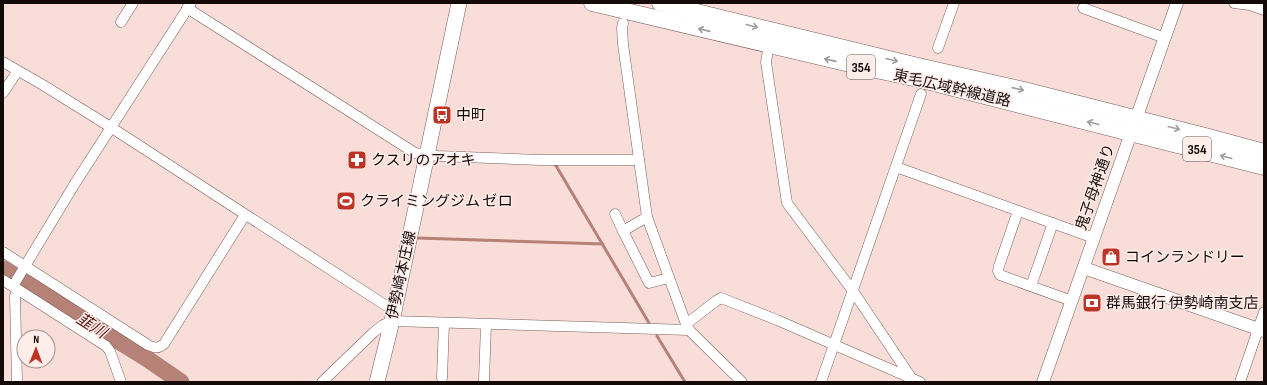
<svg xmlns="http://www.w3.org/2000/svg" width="1267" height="385" font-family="'Sofia Sans Condensed','Noto Sans JP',sans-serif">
	<rect width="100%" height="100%" fill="#f9ddd8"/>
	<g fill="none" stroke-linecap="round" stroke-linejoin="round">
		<g stroke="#b68177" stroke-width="3">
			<path d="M555,164L649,323"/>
			<path d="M417,238L603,244"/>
			<path d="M657,336L685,382"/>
		</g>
		<path stroke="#b68177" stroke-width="17" d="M3,269L146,358L181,382"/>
		<g stroke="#775f5b" stroke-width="11">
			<g id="minor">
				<path d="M1234,3L1250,5L1264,10"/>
				<path d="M187,8L415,153L438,156L541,160H639"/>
				<path d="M1083,8L1165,38"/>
				<path d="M121,22L133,3"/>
				<path d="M623,23L622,28L623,44L647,217L686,324L689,330L742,382"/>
				<path d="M769,45L766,62L787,203L853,291L912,379"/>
				<path d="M938,48L954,3"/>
				<path d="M3,62L43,85L112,128L385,305L394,308"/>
				<path d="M3,93L17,72"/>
				<path d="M896,167L1094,238"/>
				<path d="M1018,211L999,266L998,271L1000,275L1072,301"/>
				<path d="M615,214L623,231"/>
				<path d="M647,217L623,231L649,283L669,278"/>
				<path d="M3,252L148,345C155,348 158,349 164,344L245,215"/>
				<path d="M3,280L106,346L110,351L121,382"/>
				<path d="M13,286L74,185L191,3"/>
				<path d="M1031,286L1053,223"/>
				<path d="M686,324L716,301L721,298L777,320L920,382"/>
				<path d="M442,378L444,323"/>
				<path d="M484,380L486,325"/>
				<path d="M17,382L15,296L18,290"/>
				<path d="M322,382L374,332L383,325L392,321L689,330"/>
				<path d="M821,382L921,94"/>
				<path d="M1240,382L1264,312"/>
			</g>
		</g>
		<g stroke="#775f5b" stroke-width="13">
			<g id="tertiary">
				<path d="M1084,268L1264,331"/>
				<path d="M1043,382L1177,3"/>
			</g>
		</g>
		<g stroke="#775f5b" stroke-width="16">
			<path id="primary" d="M377,382L392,321L459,3"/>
		</g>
		<g stroke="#775f5b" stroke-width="17">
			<g id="trunk">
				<path d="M592,3L867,68L918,79L1264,167"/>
				<path d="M660,3L918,66L1024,90L1205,136L1264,152"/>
			</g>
		</g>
		<use href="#minor" stroke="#fff" stroke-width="10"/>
		<use href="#tertiary" stroke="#fff" stroke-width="12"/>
		<use href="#primary" stroke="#fff" stroke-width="15"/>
		<use href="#trunk" stroke="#fff" stroke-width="16"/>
	</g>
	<defs><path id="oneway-shaft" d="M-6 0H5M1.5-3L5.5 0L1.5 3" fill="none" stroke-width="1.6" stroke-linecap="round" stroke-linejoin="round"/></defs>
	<g stroke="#a19d9d">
		<use href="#oneway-shaft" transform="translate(752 26) rotate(14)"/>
		<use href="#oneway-shaft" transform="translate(704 30) rotate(-167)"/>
		<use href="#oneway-shaft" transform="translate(830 60) rotate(-167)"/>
		<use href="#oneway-shaft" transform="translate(892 60) rotate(14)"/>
		<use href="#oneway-shaft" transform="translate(1018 89) rotate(13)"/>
		<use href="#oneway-shaft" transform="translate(1093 123) rotate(-166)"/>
		<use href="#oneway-shaft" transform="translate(1174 128) rotate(14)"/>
		<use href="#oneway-shaft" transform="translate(1226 157) rotate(-165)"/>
	</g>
	<defs>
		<g id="bus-square" transform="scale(1)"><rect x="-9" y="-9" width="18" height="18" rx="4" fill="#bf3324" stroke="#ffedea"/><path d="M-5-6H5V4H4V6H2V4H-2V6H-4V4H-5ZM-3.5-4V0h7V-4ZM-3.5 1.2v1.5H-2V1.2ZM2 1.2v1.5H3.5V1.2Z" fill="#fff"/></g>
		<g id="pharmacy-square" transform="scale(1)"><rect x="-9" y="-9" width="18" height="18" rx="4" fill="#bf3324" stroke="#ffedea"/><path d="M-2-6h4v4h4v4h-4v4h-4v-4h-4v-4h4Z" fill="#fff"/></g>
		<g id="stadium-square" transform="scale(1)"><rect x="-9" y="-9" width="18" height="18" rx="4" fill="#bf3324" stroke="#ffedea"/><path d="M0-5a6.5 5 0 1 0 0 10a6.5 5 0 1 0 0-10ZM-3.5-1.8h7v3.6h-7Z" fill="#fff"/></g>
		<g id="shop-square" transform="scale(1)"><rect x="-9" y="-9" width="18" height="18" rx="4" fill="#bf3324" stroke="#ffedea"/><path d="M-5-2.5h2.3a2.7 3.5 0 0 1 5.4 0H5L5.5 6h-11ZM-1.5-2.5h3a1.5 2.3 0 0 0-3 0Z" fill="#fff"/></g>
		<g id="bank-square" transform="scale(1)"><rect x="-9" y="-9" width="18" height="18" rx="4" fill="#bf3324" stroke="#ffedea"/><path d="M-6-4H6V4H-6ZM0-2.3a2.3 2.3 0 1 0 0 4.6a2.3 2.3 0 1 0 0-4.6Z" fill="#fff"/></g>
	</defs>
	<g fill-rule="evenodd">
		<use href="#bus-square" x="442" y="115"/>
		<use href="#pharmacy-square" x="357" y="160"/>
		<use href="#stadium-square" x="346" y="201"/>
		<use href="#shop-square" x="1111" y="257"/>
		<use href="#bank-square" x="1092" y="303"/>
	</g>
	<g text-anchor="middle" stroke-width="3" stroke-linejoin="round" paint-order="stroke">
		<g fill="#ffedea" stroke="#5a4f4c" stroke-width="1">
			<rect x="847" y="55" width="28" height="24" rx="3"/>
			<rect x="1183" y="137" width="28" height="24" rx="3"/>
		</g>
		<g font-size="14" font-weight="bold" fill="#140b09">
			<text x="861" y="72">354</text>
			<text x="1197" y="154">354</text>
		</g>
		<g font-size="15" fill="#140b09" stroke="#ffedea">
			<text transform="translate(952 88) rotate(13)" y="5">東毛広域幹線道路</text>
			<text transform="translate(1095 187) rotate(-71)" y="5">鬼子母神通り</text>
			<text transform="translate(401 275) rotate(-78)" y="5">伊勢崎本庄線</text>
		</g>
		<g font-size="15" fill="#140b09" stroke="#ffedea" text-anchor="start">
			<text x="456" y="120">中町</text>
			<text x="371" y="165">クスリのアオキ</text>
			<text x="360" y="206">クライミングジム ゼロ</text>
			<text x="1125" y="262">コインランドリー</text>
			<text x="1106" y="308">群馬銀行 伊勢崎南支店</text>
		</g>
		<g font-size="16" font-style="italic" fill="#632119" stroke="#ffedea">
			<text transform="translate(92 325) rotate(32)" y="6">韮川</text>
		</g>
	</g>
	<rect width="1267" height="385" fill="none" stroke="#140b09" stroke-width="8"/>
	<g transform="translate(36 349) rotate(1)"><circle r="19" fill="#ffedea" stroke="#a19390"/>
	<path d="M0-3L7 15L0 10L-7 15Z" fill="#bf3324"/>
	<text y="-6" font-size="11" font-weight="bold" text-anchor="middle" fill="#140b09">N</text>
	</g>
</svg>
